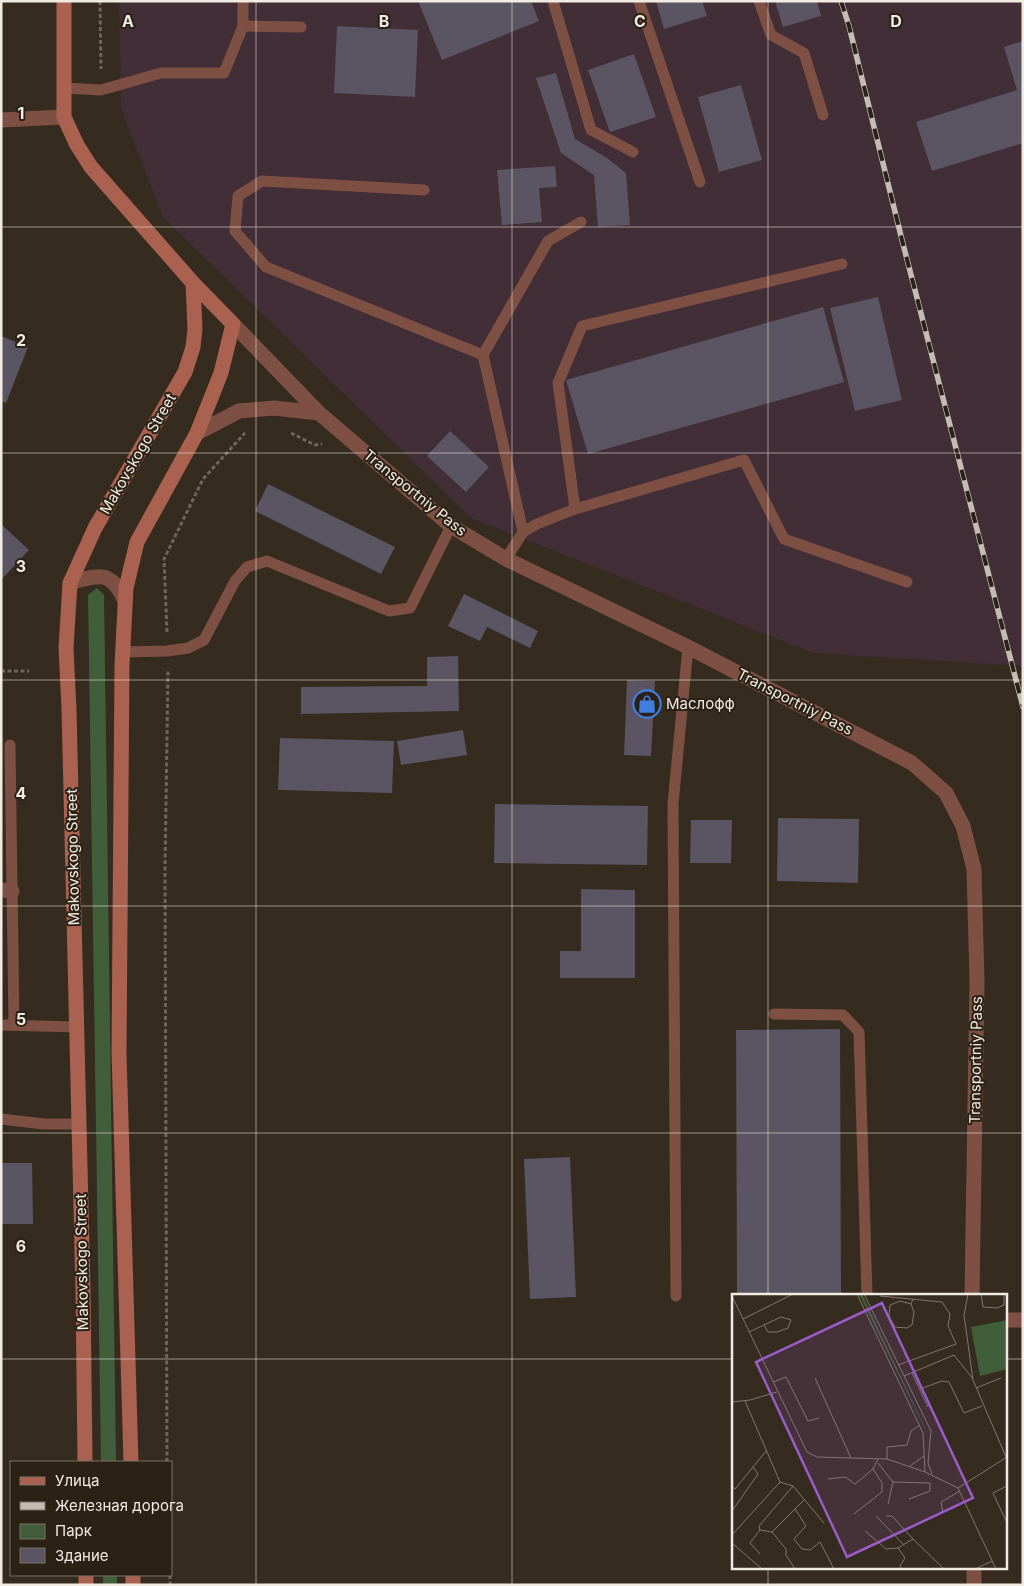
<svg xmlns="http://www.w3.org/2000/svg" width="1024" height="1586" font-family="Inter,sans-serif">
	<rect width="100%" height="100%" fill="#352b1f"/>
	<path fill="#412e36" d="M119,1H1023V666L813,653L471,518L162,216L121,108Z"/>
	<g fill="#415e3b">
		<path d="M97,588L104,595L116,1462H101L88,595Z"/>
		<rect x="103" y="1575" width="14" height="10"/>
	</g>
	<g fill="#5a5463">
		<path d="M418,1H531L539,21L442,60Z"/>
		<path d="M656,1H702L707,16L664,29Z"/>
		<path d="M775,1H817L821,16L783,27Z"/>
		<path d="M337,26L418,30L415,97L334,93Z"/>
		<path d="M1023,41V143L932,171L916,122L1017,90L1004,47Z"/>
		<path d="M634,54L656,117L610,132L588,70Z"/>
		<path d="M556,73L575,139L607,158L626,173L630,225L598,227L594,175L561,153L536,78Z"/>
		<path d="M741,85L762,160L719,172L698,97Z"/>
		<path d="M555,166L557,187L539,188L542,222L502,225L497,170Z"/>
		<path d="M878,297L902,400L855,411L830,308Z"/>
		<path d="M823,307L844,382L588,454L566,380Z"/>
		<path d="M1,336L28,347L6,403L1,401Z"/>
		<path d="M450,431L489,467L466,492L427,456Z"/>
		<path d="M268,484L395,547L381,574L255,511Z"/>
		<path d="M1,524L29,550L1,580Z"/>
		<path d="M464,594L538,631L530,648L487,627L480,641L448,626Z"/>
		<path d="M458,656L459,711L301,714V687L427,686V657Z"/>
		<path d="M627,680L655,681L651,756L624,755Z"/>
		<path d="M463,730L467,755L401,765L397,741Z"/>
		<path d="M280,738L394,741L392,793L278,790Z"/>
		<path d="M495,804L648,806L647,865L494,863Z"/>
		<path d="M778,818L859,819L858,883L777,881Z"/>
		<path d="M691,820H732L731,863H690Z"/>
		<path d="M581,889L635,890V978H560V951H581Z"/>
		<path d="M840,1029L841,1295H737L736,1030Z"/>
		<path d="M570,1157L576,1297L530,1299L524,1159Z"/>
		<path d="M1,1163H32L33,1224H1Z"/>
	</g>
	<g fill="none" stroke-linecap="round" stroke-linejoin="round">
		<g stroke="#6f665b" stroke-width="3" stroke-dasharray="4 2.5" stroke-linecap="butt">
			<path d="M100,1L101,69"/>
			<path d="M291,433L315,445L322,444"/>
			<path d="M167,632L164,559L203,479L245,433"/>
			<path d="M1,671H29"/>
			<path d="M167,1462L165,869L168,670"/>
			<path d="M170,1575V1585"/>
		</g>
		<g stroke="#7e5044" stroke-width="11">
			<path d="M553,1L591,130L633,152"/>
			<path d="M639,1L700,182"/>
			<path d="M759,1L771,35L804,53L823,115"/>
			<path d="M243,26L301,27"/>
			<path d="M64,88L101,90L161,73H224L243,26V1"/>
			<path d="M424,190L262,181L238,196L235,231L266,267L483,355"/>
			<path d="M575,509L744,460L784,539L907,582"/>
			<path d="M523,532L483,355L548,241L581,222"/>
			<path d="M506,559L523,532L537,524L575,509L558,383L582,326L842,264"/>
			<path d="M123,652L167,651L188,648L204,640L235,581L247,567L267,561L389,611L410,608L451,526"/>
			<path d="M10,745L14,1025"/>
			<path d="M774,1014L843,1015L859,1032L867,1295"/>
			<path d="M1,1025L77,1027"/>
			<path d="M1,1119L44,1124H79"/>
			<path d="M676,1296L673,804L688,647"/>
		</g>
		<g stroke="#7e5044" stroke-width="15">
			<path d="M233,324L319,413L451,526L506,559L688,647L912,763L946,793L963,826L974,869L977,981L972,1295"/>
			<path d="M197,433L239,411L274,408L319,413"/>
			<path d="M70,583C98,575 111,569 125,601"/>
			<path d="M1,890L12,891"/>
			<path d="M1005,1320H1023"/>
			<path d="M974,1567V1585"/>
		</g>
		<path stroke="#7e5044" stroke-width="15" d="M1,120L64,117"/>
		<g stroke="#aa614f" stroke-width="15">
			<path d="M64,1V117L77,145L91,167L193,283L233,324L221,373L197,433L137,542L126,588L122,665L119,1053L131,1462"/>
			<path d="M85,1462L83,1291L69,709L66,648L70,583L95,528L185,372L193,347L195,329L193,283"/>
			<path d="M86,1575V1585"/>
			<path d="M133,1575V1585"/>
		</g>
		<g stroke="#c5bdb4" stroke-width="5.5">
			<path id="rail" d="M841,1L849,26L902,240L1023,707"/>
		</g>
		<use href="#rail" stroke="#2b2115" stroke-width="4" stroke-dasharray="11" stroke-linecap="butt"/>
	</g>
	<path fill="none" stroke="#f2ebe3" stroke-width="1" stroke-opacity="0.55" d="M256,1V1585M512,1V1585M768,1V1295M1,227H1023M1,453H1023M1,680H1023M1,906H1023M1,1133H1023M1,1359H733M1005,1359H1023M768,1567V1585"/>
	<defs>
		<g id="shop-ring" transform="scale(1.4375)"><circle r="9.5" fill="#2b2115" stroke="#3f7fe0" stroke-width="1.5"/><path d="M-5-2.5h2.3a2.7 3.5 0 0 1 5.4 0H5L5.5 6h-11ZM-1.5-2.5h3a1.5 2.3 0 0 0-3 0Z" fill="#3f7fe0"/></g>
	</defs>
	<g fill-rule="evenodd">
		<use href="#shop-ring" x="647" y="704"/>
	</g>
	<g text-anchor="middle" stroke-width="4" stroke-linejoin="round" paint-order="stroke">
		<g font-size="15" fill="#f2ebe3" stroke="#2b2115">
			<text transform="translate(138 454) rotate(-60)" y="5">Makovskogo Street</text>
			<text transform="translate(415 493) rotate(39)" y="5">Transportniy Pass</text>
			<text transform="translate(795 702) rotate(27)" y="5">Transportniy Pass</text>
			<text transform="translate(73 857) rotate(-91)" y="5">Makovskogo Street</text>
			<text transform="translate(976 1060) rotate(-89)" y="5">Transportniy Pass</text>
			<text transform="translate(82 1262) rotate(-91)" y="5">Makovskogo Street</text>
		</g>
		<g font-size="15" fill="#f2ebe3" stroke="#2b2115" text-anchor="start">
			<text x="666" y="709">Маслофф</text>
		</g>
	</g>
	<g transform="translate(732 1294)">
		<rect width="275" height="275" fill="#352b1f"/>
		<path d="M127,0H130L195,138L194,137ZM275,26V75L248,82L239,33Z" fill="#415e3b"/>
		<path fill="none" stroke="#81786d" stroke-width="1" d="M125,0L191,139L193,178L226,194L264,275M132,0L199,137L196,169L200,180M236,0L232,21L241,86L274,163M249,0L251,13L265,14L272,11V0M0,2L75,158L85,163L155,165L193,178M148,2L210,8L218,20M179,10L182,18L180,31L175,34L163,33L157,22L158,11L168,7L179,10L181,5M11,25L61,0M17,38L49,23L59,26L56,34L45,38H36L32,31M166,71L224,50L216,32L218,20M180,79L196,113M172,82L222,61L241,85M83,84L119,164M41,88L54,83L76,127L87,124M244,94L269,84M188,95L210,87L217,88L232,119L250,112M0,108L18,106L45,98M155,165V153L175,151L179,137L188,131M146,169L161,188L156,210M178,172L192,162M96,185L113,183L123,190L141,175M48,188L61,192L92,229M161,188L198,189V197L177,205M0,192L3,195L35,156M275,192L261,199L275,229M226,194L275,163M63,215L74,232L62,245L70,255L78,256L88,248L102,275M0,217L26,180L21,173M211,219L209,208L228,197M122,220L150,198V189L141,175L146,165M144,222L172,251M154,222H160L181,245M28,236L40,238L54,255V261L63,275M133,237L154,255L166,254M40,238L72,206M0,241L48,188L13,107M0,249L30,275M28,260L18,249L28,236L27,232L61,192M170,275L168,272L173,264L166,254L181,245L212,275M243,275L260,267"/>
		<path fill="#995cc8" fill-opacity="0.15" stroke="#995cc8" stroke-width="2.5" d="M150,9L241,204L115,263L24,68Z"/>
		<rect width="275" height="275" fill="none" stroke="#f2ebe3" stroke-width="2.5"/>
	</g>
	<g font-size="16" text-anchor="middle" font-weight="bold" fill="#f2ebe3" stroke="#2b2115" stroke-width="4" stroke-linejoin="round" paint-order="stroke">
		<text x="128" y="27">A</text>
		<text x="384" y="27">B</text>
		<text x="640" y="27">C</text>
		<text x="896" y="27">D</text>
		<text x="21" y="119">1</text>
		<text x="21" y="346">2</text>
		<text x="21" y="572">3</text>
		<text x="21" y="799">4</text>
		<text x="21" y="1025">5</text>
		<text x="21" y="1252">6</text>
	</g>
	<rect width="1024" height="1586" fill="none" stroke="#f2ebe3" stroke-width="5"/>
	<rect x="10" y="1461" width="162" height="115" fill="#2b2115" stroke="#7b7267"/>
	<rect x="20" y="1477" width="25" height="8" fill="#aa614f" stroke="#7b7267"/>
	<text x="55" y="1486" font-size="15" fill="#f2ebe3">Улица</text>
	<rect x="20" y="1502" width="25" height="8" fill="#c5bdb4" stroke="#7b7267"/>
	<text x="55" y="1511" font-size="15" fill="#f2ebe3">Железная дорога</text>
	<rect x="20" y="1524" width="25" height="15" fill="#415e3b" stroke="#7b7267"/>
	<text x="55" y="1536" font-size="15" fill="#f2ebe3">Парк</text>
	<rect x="20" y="1548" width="25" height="15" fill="#5a5463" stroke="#7b7267"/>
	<text x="55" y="1561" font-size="15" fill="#f2ebe3">Здание</text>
</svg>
